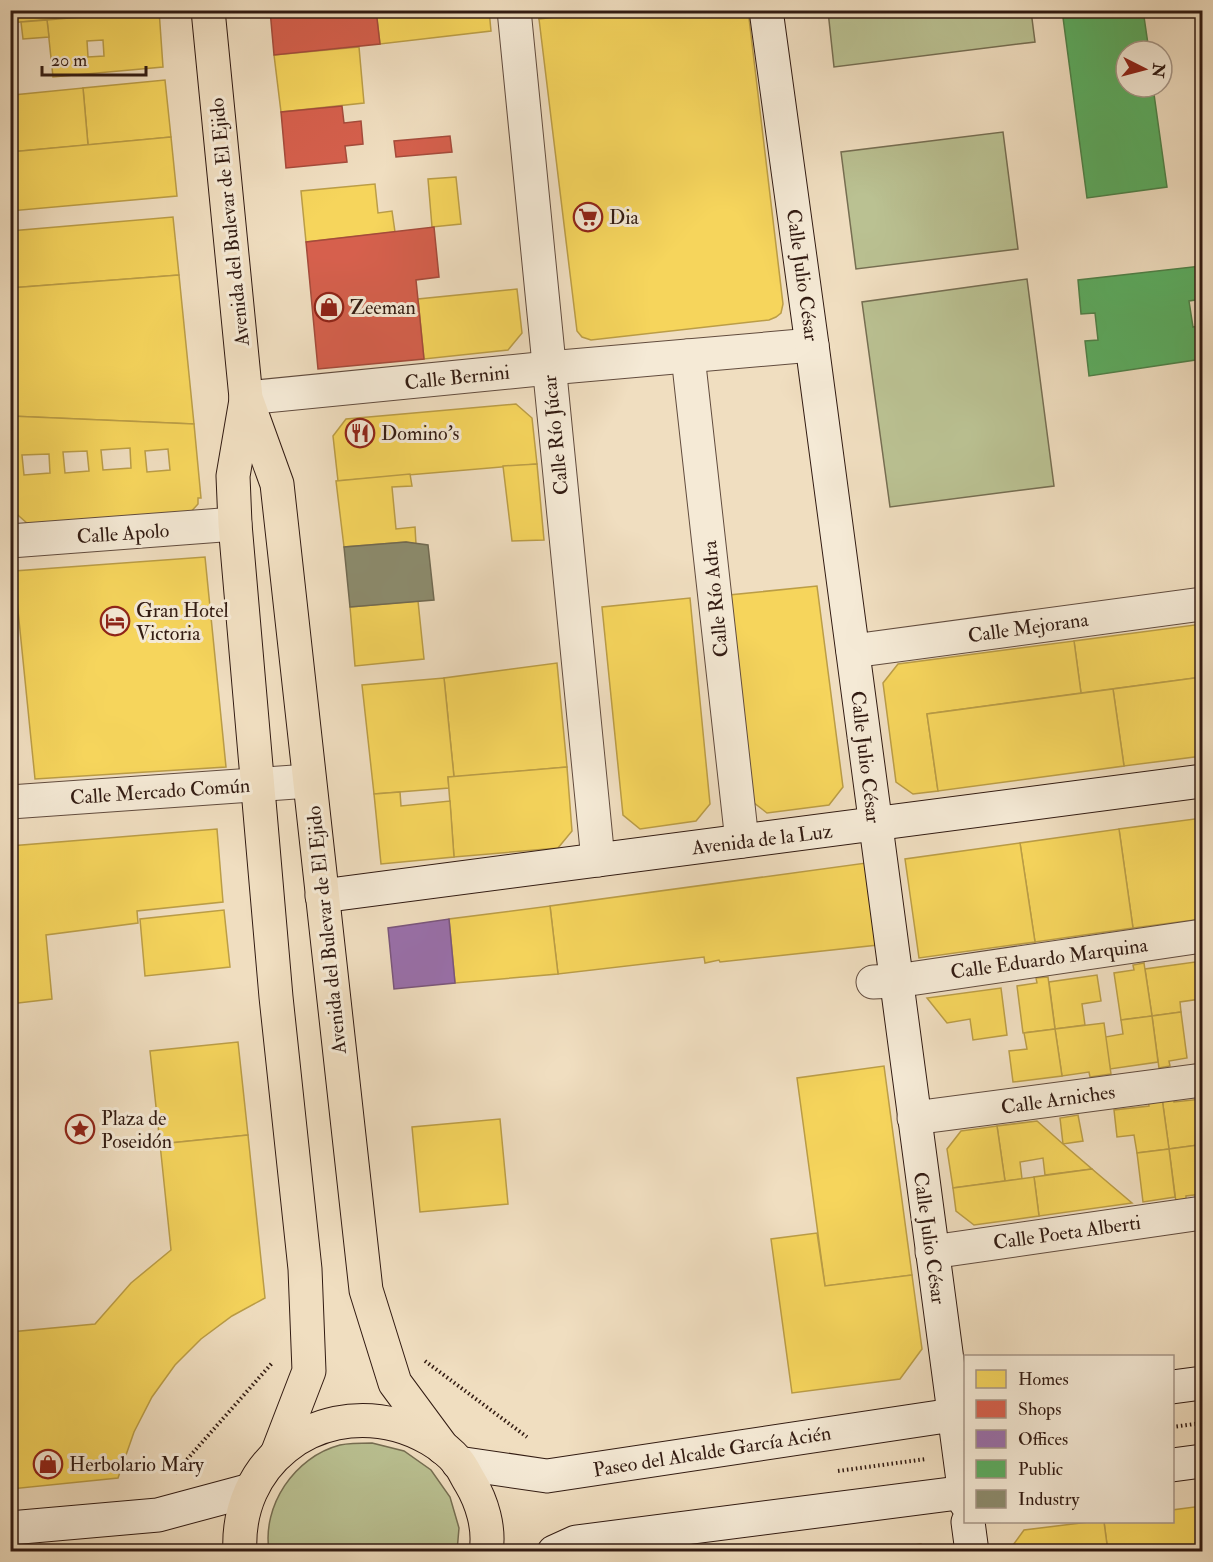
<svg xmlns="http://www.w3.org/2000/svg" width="1213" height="1562" font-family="'IM FELL Double Pica',serif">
	<rect width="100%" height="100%" fill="#f0dec0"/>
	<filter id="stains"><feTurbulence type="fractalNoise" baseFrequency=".00333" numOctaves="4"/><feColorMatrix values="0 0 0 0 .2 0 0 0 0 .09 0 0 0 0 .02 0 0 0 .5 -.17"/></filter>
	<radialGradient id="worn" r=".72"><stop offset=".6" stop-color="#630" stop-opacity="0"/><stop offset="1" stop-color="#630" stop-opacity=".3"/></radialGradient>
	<g fill="#bac192" stroke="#766e52" stroke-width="1.5">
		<path d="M828,11H1031L1035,42L834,67Z"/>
		<path d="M1003,132L1018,249L856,269L841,152Z"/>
		<path d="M1027,279L1054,486L890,507L862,302Z"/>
		<path d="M372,1443L404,1451L431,1470L450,1497L459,1528L457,1551H269C262,1506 294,1457 340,1445C350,1443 362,1443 372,1443Z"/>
	</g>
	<g fill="#f6d55c" stroke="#bb9d46" stroke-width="1.5" fill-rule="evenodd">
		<path d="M10,10H105V14L10,23Z"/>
		<path d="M159,10L163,67L53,77L47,20ZM103,40L104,56L88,57L87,41Z"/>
		<path d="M376,10H489L491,31L380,44Z"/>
		<path d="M538,10H614L539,19Z"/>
		<path d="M614,10H748L783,304L781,313L776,317L769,320L591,340L582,337L577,331L539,19Z"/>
		<path d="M47,20L49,37L23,39L21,22Z"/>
		<path d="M359,47L364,103L281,112L274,55Z"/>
		<path d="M165,80L171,137L88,145L83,88Z"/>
		<path d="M83,88L88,145L10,152V109L13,95Z"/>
		<path d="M171,137L177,196L10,211V152Z"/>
		<path d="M456,177L461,224L432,227L428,179Z"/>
		<path d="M375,184L378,213L392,211L395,232L306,242L301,191Z"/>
		<path d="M173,217L179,275L10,288V231Z"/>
		<path d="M179,275L194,424L10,416V288Z"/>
		<path d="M517,289L522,333L508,350L424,359L418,299Z"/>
		<path d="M516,404L532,418L537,464L338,481L333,436L346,419Z"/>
		<path d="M10,416L194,424L201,498H198V504L188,515L28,524L11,509ZM130,448L131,468L103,470L101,450ZM168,449L170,470L147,472L145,451ZM87,451L89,471L65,473L63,452ZM49,454L50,473L24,475L22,455Z"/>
		<path d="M537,464L544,540L512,541L503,466Z"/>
		<path d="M410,474L412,486L392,487L396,529L415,527L416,544L406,542L344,547L336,481Z"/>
		<path d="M205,557L226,767L35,779L14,571Z"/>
		<path d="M817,586L843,787L829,805L767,813L749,799L729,595Z"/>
		<path d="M690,598L710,804L696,821L640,829L623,815L602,607Z"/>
		<path d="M418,601L424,659L355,666L350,607Z"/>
		<path d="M1202,624V677L1081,693L1074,641Z"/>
		<path d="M1074,641L1081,693L927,714L938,791L913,794L896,782L883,683L898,664Z"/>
		<path d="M557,663L567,767L454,777L444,678Z"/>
		<path d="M1202,677V756L1124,766L1113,689Z"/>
		<path d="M444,678L454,777H448L449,788L374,794L362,685Z"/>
		<path d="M1113,689L1124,766L938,791L927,714Z"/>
		<path d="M567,767L572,831L558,848L454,857L448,777Z"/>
		<path d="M400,792L401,806L450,801L454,857L381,864L374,794Z"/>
		<path d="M1202,818V919L1133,928L1119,829Z"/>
		<path d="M217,829L223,902L137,911L138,923L46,935L52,999L10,1004V846Z"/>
		<path d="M1119,829L1133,928L1035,942L1020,843Z"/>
		<path d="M1020,843L1035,942L919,958L905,859Z"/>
		<path d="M866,863L878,945L720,962L719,960L705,963L704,957L558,974L550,906Z"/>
		<path d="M550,906L558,974L455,983L449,919Z"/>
		<path d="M224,910L230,967L145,976L140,919Z"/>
		<path d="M1195,962L1200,999L1180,1002L1181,1012L1152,1016L1145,969Z"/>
		<path d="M1144,963L1152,1016L1121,1020L1114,973L1134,970L1133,965Z"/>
		<path d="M1097,975L1101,1001L1082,1004L1085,1025L1055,1029L1049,982Z"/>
		<path d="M1048,977L1055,1029L1023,1033L1017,986L1037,983L1036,978Z"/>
		<path d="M1001,988L1007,1035L973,1040L970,1019L947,1023L927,998Z"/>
		<path d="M1181,1012L1187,1058L1169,1061L1170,1066L1159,1068L1152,1016Z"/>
		<path d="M1152,1016L1158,1062L1110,1069L1105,1037L1123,1034L1121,1020Z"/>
		<path d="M1104,1023L1111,1074L1090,1077L1089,1072L1062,1076L1055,1029Z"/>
		<path d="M1055,1029L1062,1076L1013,1082L1009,1051L1027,1049L1024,1033Z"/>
		<path d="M238,1042L248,1135L160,1144L150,1051Z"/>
		<path d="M884,1066L912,1275L825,1286L797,1078Z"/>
		<path d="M1174,1097V1102L1202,1099V1127L1196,1128L1198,1145L1169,1149L1162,1098Z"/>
		<path d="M1162,1098L1169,1149L1137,1153L1134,1135L1117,1137L1114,1110L1149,1106L1148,1100Z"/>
		<path d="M1078,1115L1083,1141L1063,1144L1060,1118Z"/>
		<path d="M500,1119L508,1204L420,1212L412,1127Z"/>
		<path d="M1037,1121L1063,1144L1092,1169L1045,1175L1043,1158L1020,1162L1022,1179L1005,1181L997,1126Z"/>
		<path d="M997,1126L1005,1181L953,1188L947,1149L961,1131Z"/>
		<path d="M248,1135L265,1298L232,1316L201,1339L175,1365L152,1397L134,1432L118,1478L11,1489L10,1332L95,1324L131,1283L171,1250L160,1144Z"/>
		<path d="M1198,1145L1202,1174V1194L1186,1196V1201L1176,1202L1169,1149Z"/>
		<path d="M1169,1149L1175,1197L1143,1202L1137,1153Z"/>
		<path d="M1092,1169L1132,1203L1039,1216L1034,1177Z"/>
		<path d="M1034,1177L1039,1216L974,1225L956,1211L953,1188Z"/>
		<path d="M817,1233L825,1286L912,1275L922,1349L900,1379L792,1393L771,1239Z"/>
		<path d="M1202,1506V1552H1108L1104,1522H1172V1510Z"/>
		<path d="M1089,1522H1104L1108,1552H1008L1024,1530Z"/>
		<path d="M921,1544L932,1552H864Z"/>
	</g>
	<g fill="#d6604d" stroke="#a54b3b" stroke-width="1.5">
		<path d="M270,10H376L380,44L274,55Z"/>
		<path d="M342,106L344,123L361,121L363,144L345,146L347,162L286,168L281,112Z"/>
		<path d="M450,136L452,152L396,157L394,141Z"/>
		<path d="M434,227L439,277L416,280L424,359L318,369L306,242Z"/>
	</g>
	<path fill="#9970ab" stroke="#7a567d" stroke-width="1.5" d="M449,919L455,983L394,989L388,928Z"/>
	<g fill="#5aae61" stroke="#4e8249" stroke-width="1.5">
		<path d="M1062,10H1143L1149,51H1126V87H1153L1167,187L1087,198Z"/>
		<path d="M1201,266L1202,299L1189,301L1193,327L1202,325V359L1089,376L1085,341L1098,340L1095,313L1081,314L1078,280Z"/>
	</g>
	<path fill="#8c8c6e" stroke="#716a52" stroke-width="1.5" d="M406,542L428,545L434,600L350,607L344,547Z"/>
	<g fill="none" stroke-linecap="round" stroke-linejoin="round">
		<g stroke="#624c3e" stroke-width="35">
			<g id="street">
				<path d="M514,10L598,860"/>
				<path d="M688,356L742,841"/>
				<path d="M246,398L549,368L812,345"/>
				<path d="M10,541L235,524"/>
				<path d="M853,651L1202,604"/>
				<path d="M10,802L309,781"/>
				<path d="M873,982L896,981L1202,936"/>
				<path d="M914,1118L1202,1080"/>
				<path d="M932,1252L1202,1213"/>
			</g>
		</g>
		<g stroke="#321b12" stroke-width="35">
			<g id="secondary">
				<path d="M766,10L812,345L966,1503"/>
				<path d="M322,896L1202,781"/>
				<path d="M1172,1387L1202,1383"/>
				<path d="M458,1463L547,1476L966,1413"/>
				<path d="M1172,1465L1202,1461"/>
				<path d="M968,1522L972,1552"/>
				<path d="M10,1528L158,1515L251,1490"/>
				<path d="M554,1552L576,1542L966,1492"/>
			</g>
		</g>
		<g stroke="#321b12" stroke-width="35">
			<g id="primary">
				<path d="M208,10L246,398L277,484L366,1290L395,1383L443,1448"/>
				<path d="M246,400L233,476L235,524L276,997L305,1269L309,1371L277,1454"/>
				<path d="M240,1552C235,1464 313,1403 397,1425C419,1431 443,1444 458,1462C463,1468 466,1476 470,1482C482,1502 490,1528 486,1552"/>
			</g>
		</g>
		<g stroke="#321b12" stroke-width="4" stroke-dasharray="1.5 3" stroke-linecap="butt">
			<path d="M425,1361L527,1437"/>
			<path d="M1172,1427L1202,1423"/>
			<path d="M838,1471L926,1459"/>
			<path d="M175,1473L273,1362"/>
		</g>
		<use href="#street" stroke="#f5ead6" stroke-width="33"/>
		<use href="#secondary" stroke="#f5ead6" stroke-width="33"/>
		<use href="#primary" stroke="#f0dec0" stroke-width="33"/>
	</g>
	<defs>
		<g id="supermarket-ring" transform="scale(1.5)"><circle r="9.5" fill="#f5ead6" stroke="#8f2418" stroke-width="1.5"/><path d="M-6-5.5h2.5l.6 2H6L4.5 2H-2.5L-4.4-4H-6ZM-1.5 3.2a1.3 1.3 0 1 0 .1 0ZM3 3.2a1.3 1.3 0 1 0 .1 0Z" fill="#8f2418"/></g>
		<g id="shop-ring" transform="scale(1.5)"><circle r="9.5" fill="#f5ead6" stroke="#8f2418" stroke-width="1.5"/><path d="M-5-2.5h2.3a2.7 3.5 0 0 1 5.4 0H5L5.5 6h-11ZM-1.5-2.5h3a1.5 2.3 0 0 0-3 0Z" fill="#8f2418"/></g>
		<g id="restaurant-ring" transform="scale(1.5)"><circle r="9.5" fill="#f5ead6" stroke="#8f2418" stroke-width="1.5"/><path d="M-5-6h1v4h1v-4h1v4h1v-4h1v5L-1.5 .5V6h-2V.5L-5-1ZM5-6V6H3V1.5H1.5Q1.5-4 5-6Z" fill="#8f2418"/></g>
		<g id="hotel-ring" transform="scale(1.5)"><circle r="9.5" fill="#f5ead6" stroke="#8f2418" stroke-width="1.5"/><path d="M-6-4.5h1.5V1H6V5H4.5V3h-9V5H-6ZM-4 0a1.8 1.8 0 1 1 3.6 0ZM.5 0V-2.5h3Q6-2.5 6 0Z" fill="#8f2418"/></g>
		<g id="sight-ring" transform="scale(1.5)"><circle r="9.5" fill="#f5ead6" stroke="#8f2418" stroke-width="1.5"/><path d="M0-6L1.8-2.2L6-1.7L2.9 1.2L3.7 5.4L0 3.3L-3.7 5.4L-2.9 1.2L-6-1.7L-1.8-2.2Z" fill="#8f2418"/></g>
	</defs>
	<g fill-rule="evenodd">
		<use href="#supermarket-ring" x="588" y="217"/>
		<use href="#shop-ring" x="329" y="307"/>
		<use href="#restaurant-ring" x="360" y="433"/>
		<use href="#hotel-ring" x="115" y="621"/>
		<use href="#sight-ring" x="80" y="1129"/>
		<use href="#shop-ring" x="48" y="1464"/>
	</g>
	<g text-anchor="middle" stroke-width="6" stroke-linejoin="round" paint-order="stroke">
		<g font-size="20" fill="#321b12" stroke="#f5ead6" text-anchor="start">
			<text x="609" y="224">Dia</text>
			<text x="350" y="314">Zeeman</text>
			<text x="381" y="440">Domino's</text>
			<text x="136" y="617">Gran Hotel<tspan x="136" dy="23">Victoria</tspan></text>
			<text x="101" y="1125">Plaza de<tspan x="101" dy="23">Poseidón</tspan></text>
			<text x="69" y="1471">Herbolario Mary</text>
		</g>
		<g font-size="20" fill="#321b12" stroke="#f5ead6">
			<text transform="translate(229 222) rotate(-96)" y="7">Avenida del Bulevar de El Ejido</text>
			<text transform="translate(803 275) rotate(82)" y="7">Calle Julio César</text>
			<text transform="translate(457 377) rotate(-6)" y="7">Calle Bernini</text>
			<text transform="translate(555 435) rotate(-96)" y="7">Calle Río Júcar</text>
			<text transform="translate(123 533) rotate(-4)" y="7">Calle Apolo</text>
			<text transform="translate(715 599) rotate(-96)" y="7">Calle Río Adra</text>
			<text transform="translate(1028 627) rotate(-8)" y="7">Calle Mejorana</text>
			<text transform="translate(866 757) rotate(83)" y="7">Calle Julio César</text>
			<text transform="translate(160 791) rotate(-4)" y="7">Calle Mercado Común</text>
			<text transform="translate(762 839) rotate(-7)" y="7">Avenida de la Luz</text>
			<text transform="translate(326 930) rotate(-96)" y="7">Avenida del Bulevar de El Ejido</text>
			<text transform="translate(1049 958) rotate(-8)" y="7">Calle Eduardo Marquina</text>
			<text transform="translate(1058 1099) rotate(-8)" y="7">Calle Arniches</text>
			<text transform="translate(1067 1232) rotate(-8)" y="7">Calle Poeta Alberti</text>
			<text transform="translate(930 1238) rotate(82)" y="7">Calle Julio César</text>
			<text transform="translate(712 1451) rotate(-9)" y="7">Paseo del Alcalde García Acién</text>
		</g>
	</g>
	<rect width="1213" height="1562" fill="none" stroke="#f0dec0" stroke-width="36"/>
	<rect x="12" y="12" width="1189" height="1538" fill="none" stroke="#321b12" stroke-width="3"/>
	<rect x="18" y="18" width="1177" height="1526" fill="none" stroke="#321b12" stroke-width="1.5"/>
	<rect x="964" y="1355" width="210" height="168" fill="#f5ead6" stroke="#a79788" stroke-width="1.5"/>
	<rect x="976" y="1370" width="30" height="18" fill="#f6d55c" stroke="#a79788" stroke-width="1.5"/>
	<text x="1018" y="1385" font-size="18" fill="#321b12">Homes</text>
	<rect x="976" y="1400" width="30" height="18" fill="#d6604d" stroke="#a79788" stroke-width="1.5"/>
	<text x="1018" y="1415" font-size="18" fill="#321b12">Shops</text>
	<rect x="976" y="1430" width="30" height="18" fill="#9970ab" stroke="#a79788" stroke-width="1.5"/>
	<text x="1018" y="1445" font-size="18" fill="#321b12">Offices</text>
	<rect x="976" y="1460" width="30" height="18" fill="#5aae61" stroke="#a79788" stroke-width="1.5"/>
	<text x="1018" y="1475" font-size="18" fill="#321b12">Public</text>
	<rect x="976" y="1490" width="30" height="18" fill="#8c8c6e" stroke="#a79788" stroke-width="1.5"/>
	<text x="1018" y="1505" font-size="18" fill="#321b12">Industry</text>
	<g transform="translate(1144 69) rotate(96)"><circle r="28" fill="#f5ead6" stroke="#a79788" stroke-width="1.5"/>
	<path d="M0-4.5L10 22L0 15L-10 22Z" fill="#8f2418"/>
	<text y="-9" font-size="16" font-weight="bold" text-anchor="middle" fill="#321b12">N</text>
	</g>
	<path d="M42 66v9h104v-9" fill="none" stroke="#321b12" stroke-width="3"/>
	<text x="51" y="66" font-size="18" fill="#321b12" stroke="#f5ead6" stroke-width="4.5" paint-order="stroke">20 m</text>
	<rect width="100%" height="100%" filter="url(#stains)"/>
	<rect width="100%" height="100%" fill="url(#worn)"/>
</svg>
